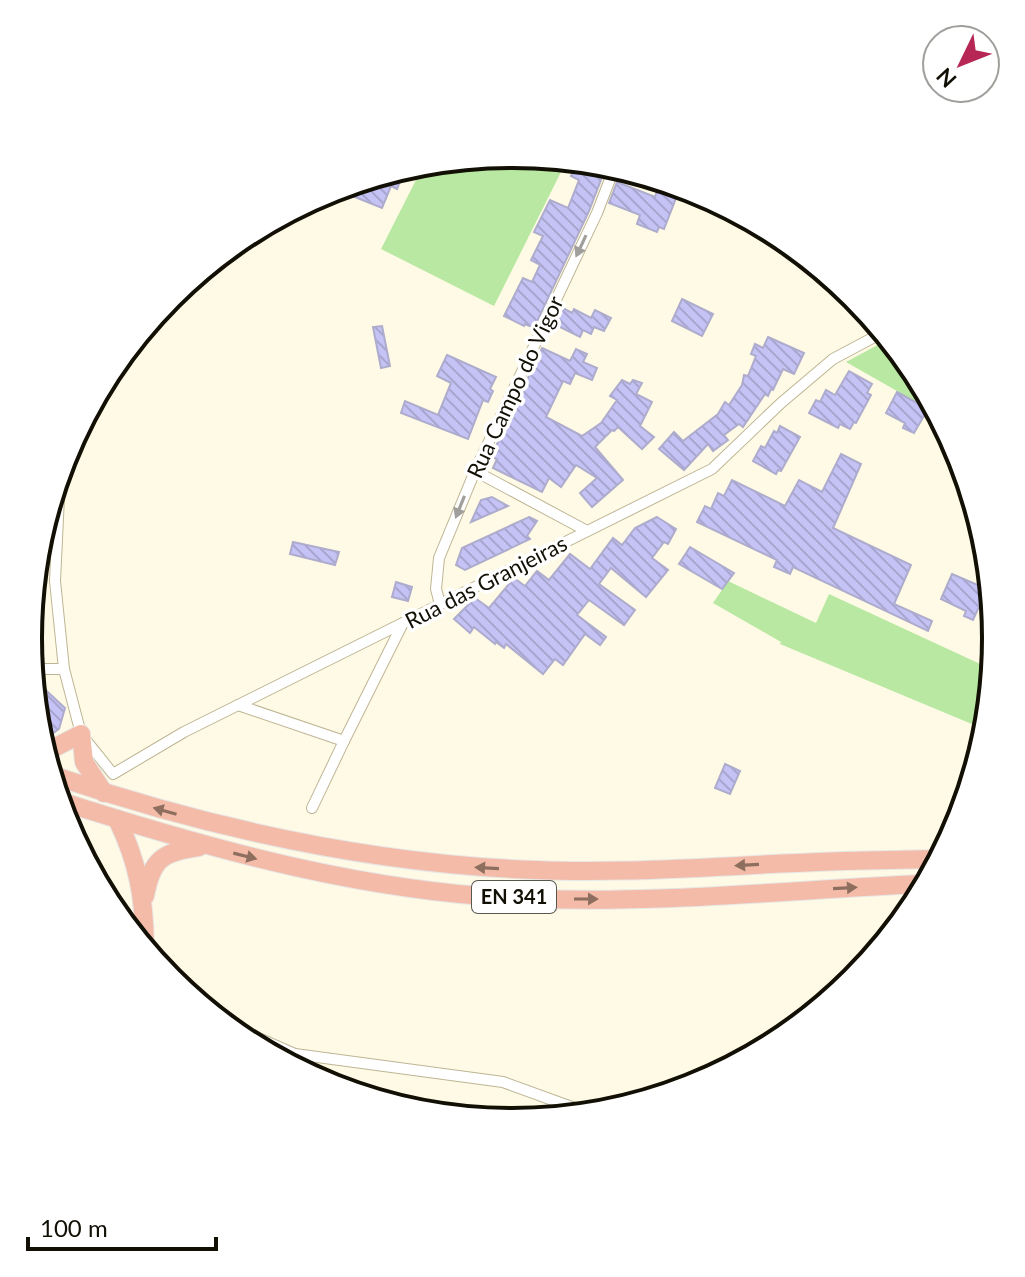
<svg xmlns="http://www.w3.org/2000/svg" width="1025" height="1277" font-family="Lato,sans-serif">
	<defs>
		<pattern id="building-back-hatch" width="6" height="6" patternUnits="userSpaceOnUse" patternTransform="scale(2)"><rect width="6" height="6" fill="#c5c2f5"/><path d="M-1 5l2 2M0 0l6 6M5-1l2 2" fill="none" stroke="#a8a6d0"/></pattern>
	</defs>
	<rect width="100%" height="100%" fill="#fffae5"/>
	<g fill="#b8e8a2">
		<path d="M513,154L565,164L494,306L381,249L420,172Z"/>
		<path d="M885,341L932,411L846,362Z"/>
		<path d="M728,581L816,623L829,594L991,669L979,727L780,644L781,642L713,603Z"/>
	</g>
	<g fill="url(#building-back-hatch)" stroke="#aeaccd" stroke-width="2">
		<path d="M575,167L604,172L589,211L534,328L525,324L524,326L504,316L523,278L532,282L540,265L531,260L543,236L534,232L550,200L568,208L579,180L571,176Z"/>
		<path d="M402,176L397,189L391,186L382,208L335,189Z"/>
		<path d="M617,182L655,197L657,191L676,198L664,229L659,227L657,232L637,224L640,215L609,203Z"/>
		<path d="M682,299L713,314L702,336L672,321Z"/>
		<path d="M561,307L572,313L574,309L591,318L595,310L611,318L604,331L594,327L591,334L583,330L580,337L554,324Z"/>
		<path d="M382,326L390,366L381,368L373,327Z"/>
		<path d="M768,337L804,353L794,374L783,369L773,390L771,389L768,396L765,394L743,427L739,424L724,435L728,440L713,451L708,444L684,470L659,449L674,432L683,441L718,414L725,402L729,405L742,385L744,375L748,376L756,356L751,354L755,344L763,348Z"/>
		<path d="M542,348L570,361L576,349L587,354L583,362L597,368L592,380L575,373L570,384L563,381L546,417L582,436L601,423L617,400L610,396L622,380L630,384L633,380L642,383L636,394L652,402L640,426L654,437L642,449L618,427L614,431L612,430L595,447L623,480L592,507L580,493L597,478L576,465L561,487L549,478L542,492L493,468L497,459L491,457Z"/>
		<path d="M447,355L496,377L490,389L493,391L488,402L483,400L468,439L401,413L405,401L438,415L451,383L437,376Z"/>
		<path d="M849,371L872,384L867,393L871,395L856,423L854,422L850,429L840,424L838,428L809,413L816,400L820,402L826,390L835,395Z"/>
		<path d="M897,392L928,409L914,433L903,428L905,423L886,413Z"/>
		<path d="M780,426L800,437L781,471L778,470L776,474L753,461L761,446L765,448L774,431L777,433Z"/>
		<path d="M841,454L861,464L833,528L911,565L894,604L932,621L928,631L793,567L790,574L774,567L777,560L697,522L705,506L711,509L718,493L724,496L732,480L785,506L799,480L822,492Z"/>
		<path d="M492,497L508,506L471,522L481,500Z"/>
		<path d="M529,517L537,521L527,536L530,539L465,570L456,565L462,548Z"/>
		<path d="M657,517L676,529L668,544L664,542L652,558L668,570L646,597L611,568L599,584L635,610L624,625L589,600L577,615L606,637L600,645L585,634L563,665L555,659L543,674L506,644L504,648L496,642L495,644L474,627L470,633L454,619L475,598L489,608L514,578L525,586L537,571L549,580L570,554L590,569L613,538L622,545L635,528Z"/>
		<path d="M293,542L339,552L335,565L290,554Z"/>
		<path d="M690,547L734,573L722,589L679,564Z"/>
		<path d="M952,574L987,589L973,620L964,616L966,611L941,599Z"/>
		<path d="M396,582L412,587L408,601L392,597Z"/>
		<path d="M36,681L65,708L59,729L48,737Z"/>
		<path d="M725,764L740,771L730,794L715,788Z"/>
	</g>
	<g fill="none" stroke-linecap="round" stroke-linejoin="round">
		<g stroke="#bdb594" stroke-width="12">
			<g id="minor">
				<path d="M475,471L587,531"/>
				<path d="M60,476L55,581L64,669L81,734L113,774L184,732L712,469L781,403L833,359L880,334"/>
				<path d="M440,604L436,589L439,558L475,471L597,213L612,174"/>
				<path d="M34,669H64"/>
				<path d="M238,705L344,741L403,623"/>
				<path d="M312,808L344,741"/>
				<path d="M247,1033L295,1054L299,1068"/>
				<path d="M295,1054L503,1082L580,1110"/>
			</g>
		</g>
		<g stroke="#e7e7e6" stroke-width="20">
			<g id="trunk">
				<path d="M50,750L81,734L84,762L104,793"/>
				<path d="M55,776C211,829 372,864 536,870C603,873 670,869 737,866C803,862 870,860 937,859"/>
				<path d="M60,801C216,851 374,895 539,899C666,903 793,890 920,884"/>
				<path d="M117,819C138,862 144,897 145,945"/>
				<path d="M145,896C152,859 162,852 199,847"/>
			</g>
		</g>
		<use href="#minor" stroke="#fff" stroke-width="10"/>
		<use href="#trunk" stroke="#f3bba8" stroke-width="18"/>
	</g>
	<defs><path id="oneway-solid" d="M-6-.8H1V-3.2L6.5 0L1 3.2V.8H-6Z" transform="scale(2)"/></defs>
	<g fill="#a09f9b">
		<use href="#oneway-solid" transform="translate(581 246) rotate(115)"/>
		<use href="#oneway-solid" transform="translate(460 507) rotate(112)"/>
	</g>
	<g fill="#8e6e5e">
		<use href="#oneway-solid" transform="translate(165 811) rotate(-164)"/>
		<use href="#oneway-solid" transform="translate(245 856) rotate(14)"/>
		<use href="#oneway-solid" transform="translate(747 865) rotate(177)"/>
		<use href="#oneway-solid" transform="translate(487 868) rotate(-177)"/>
		<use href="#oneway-solid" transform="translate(845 888) rotate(-3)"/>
		<use href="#oneway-solid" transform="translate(586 899)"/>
	</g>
	<g text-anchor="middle" stroke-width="7" stroke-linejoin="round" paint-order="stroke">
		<rect fill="#fff" stroke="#59574f" stroke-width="2" x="472" y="881" width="84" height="32" rx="6"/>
		<g font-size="20" font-weight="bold" fill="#120f04">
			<text x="514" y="904">EN 341</text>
		</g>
		<g font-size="22" fill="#120f04" stroke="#fff">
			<text transform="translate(515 387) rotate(-65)" y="8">Rua Campo do Vigor</text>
			<text transform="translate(486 582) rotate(-27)" y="8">Rua das Granjeiras</text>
		</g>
	</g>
	<path d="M0 0H1025V1277H0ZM42 638a470 470 0 1 1 940 0a470 470 0 1 1-940 0Z" fill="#fff" fill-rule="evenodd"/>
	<path fill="none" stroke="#120f04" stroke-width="4" d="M42 638a470 470 0 1 1 940 0a470 470 0 1 1-940 0Z"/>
	<g transform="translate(961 64) rotate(227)"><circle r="38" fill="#ffffff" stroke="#a09f9b" stroke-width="2"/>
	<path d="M0-6L14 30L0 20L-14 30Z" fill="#b62755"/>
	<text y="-12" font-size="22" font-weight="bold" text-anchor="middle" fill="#120f04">N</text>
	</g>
	<path d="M28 1237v12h188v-12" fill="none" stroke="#120f04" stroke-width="4"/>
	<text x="40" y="1237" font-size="24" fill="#120f04" stroke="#ffffff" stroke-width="6" paint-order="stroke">100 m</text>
</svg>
